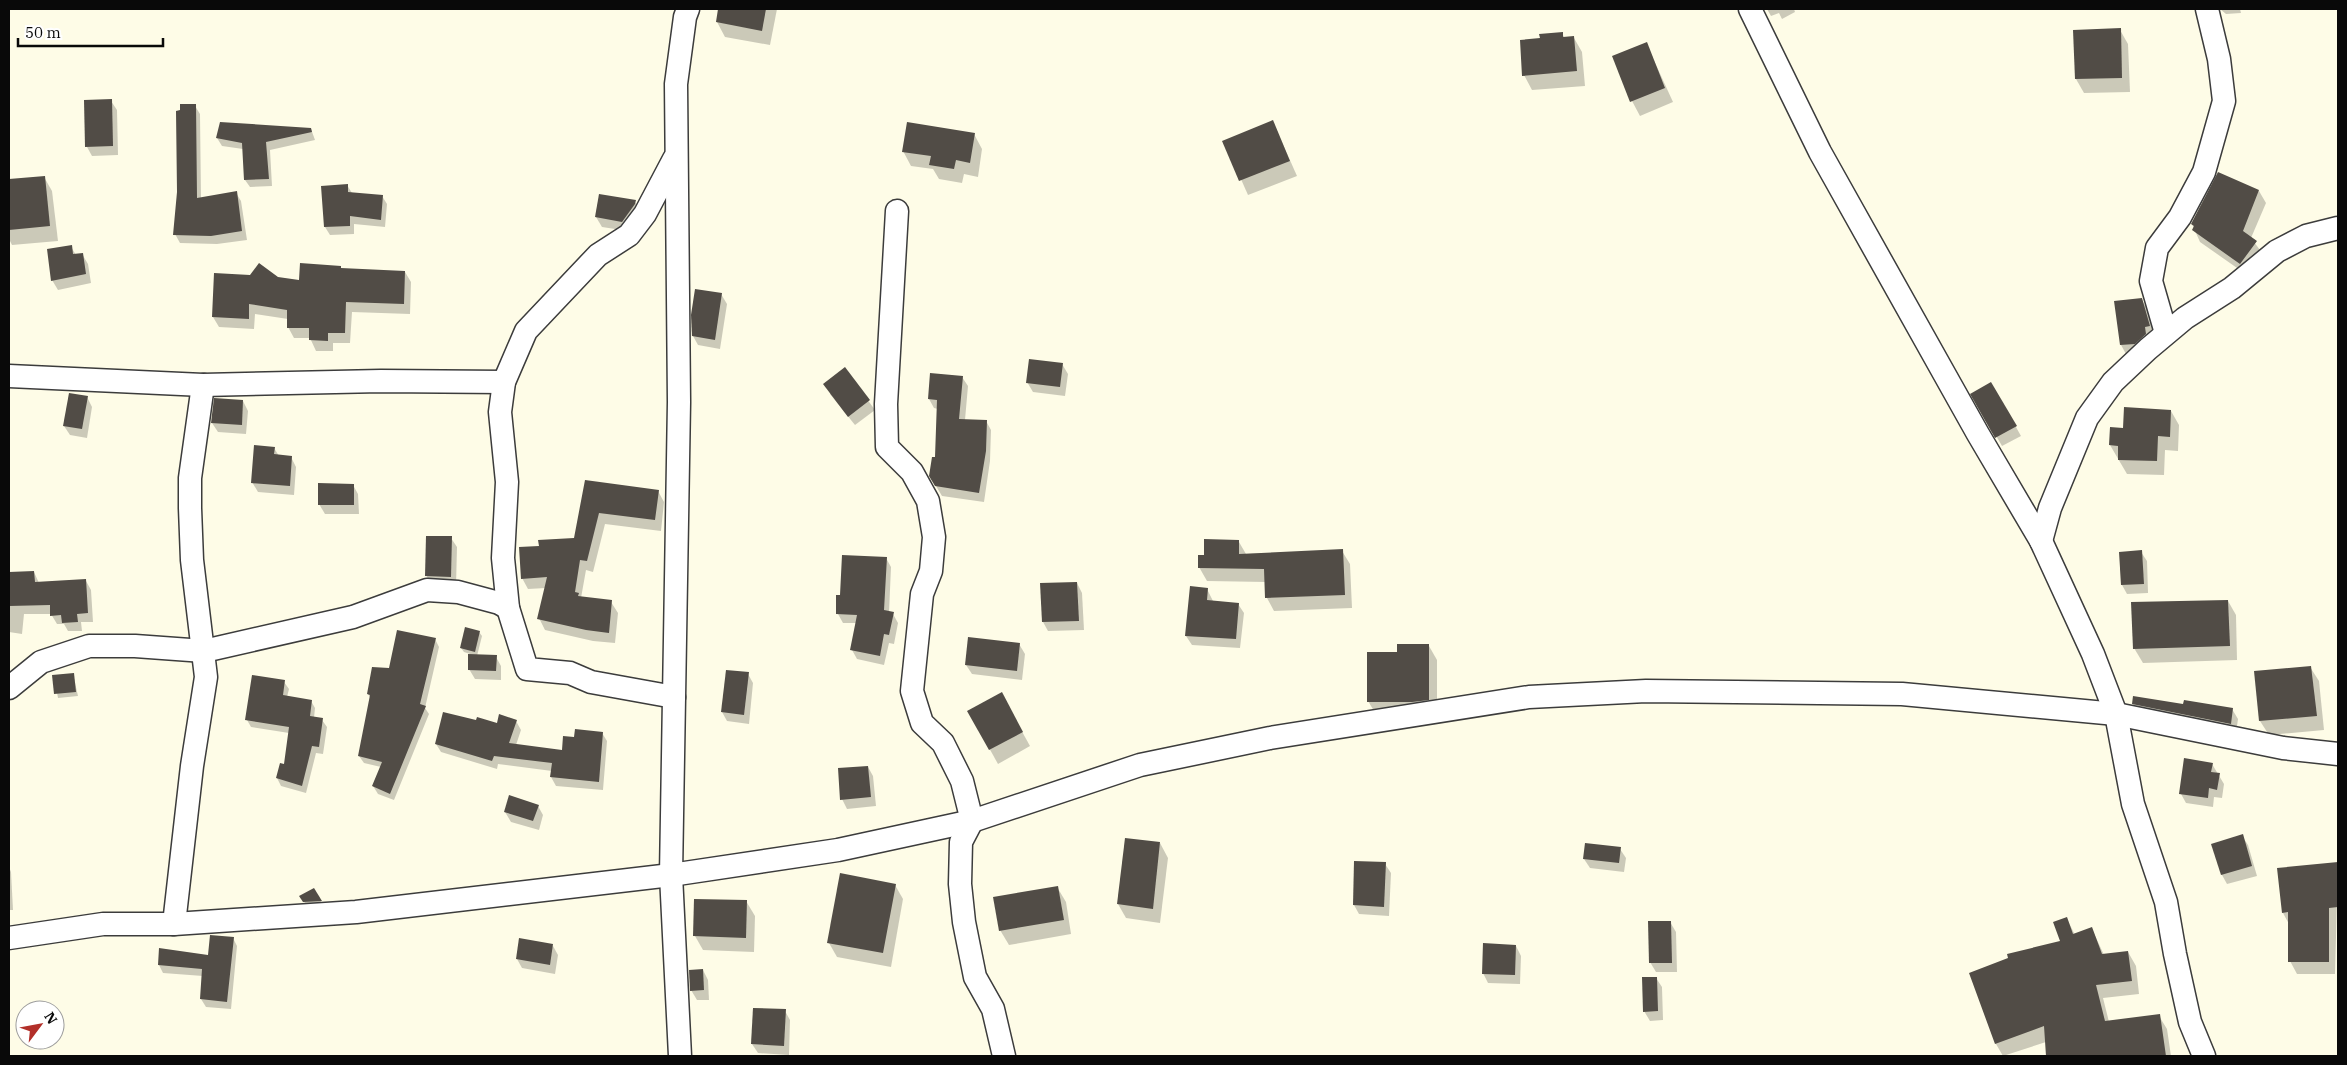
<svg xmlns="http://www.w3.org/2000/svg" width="2347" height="1065" font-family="'IBM Plex Serif',serif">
	<rect width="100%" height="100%" fill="#fefce7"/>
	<g fill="#0003">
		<path d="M719,9H777L770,45L725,37L717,22Z"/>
		<path d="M1767,9H1794L1795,12L1782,19L1779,13L1771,16Z"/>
		<path d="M2220,9H2240L2241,13L2226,14Z"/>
		<path d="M2120,30L2128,44L2130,92L2084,93L2076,79Z"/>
		<path d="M1562,34L1565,38H1574L1582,52L1585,86L1532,90L1524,75L1541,39Z"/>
		<path d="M1646,43L1673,102L1640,116L1632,101Z"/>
		<path d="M111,101L117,110L118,155L92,156L87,147Z"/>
		<path d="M195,106L200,114L201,199L236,193L241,201L247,240L217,244L180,243L175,234Z"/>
		<path d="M1273,122L1297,176L1248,195L1224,141Z"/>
		<path d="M311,129L315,140L270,150L272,186L250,187L245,180L243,149L222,146L217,138Z"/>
		<path d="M974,134L982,149L978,177L964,174L962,183L939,179L933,169L911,166L903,151Z"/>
		<path d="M44,177L52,191L58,241L12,245L9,239V181Z"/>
		<path d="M347,185L352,193L382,196L387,204L385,227L354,224V234L330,235L325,227L322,187Z"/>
		<path d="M2259,191L2266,203L2251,238L2263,254L2247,275L2200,242L2192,224Z"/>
		<path d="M635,202L641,211L628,231L602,227L596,217Z"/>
		<path d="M71,247L76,255L82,254L88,264L91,283L58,290L52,280Z"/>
		<path d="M342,270L405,272L411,282L410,314L352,312L350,343H333V351H316L310,338H294L288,327V319L255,314L254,329L219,327L213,317L278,278L300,281Z"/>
		<path d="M721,294L727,304L720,349L698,345L693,336Z"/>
		<path d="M2141,299L2147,308L2155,335L2126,354L2121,345L2115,302Z"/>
		<path d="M1062,364L1068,374L1065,396L1033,392L1027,382Z"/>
		<path d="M845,369L875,410L855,425L830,394Z"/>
		<path d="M962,377L968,386L965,420L986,421L991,430L990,461L984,502L942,496L930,476L936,459L938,409L934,408L929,399Z"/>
		<path d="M1991,383L2021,436L2002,446L1972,394Z"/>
		<path d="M87,397L92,407L87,438L70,435L64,426Z"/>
		<path d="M243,401L248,411L246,434L218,432L212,423Z"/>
		<path d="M2171,411L2179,425L2178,451L2165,450L2164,475L2127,474L2110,445L2124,429Z"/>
		<path d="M274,448L279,456L291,457L296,467L294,495L258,492L252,482Z"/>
		<path d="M586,482L658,491L664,502L661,531L605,524L593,572L586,570L581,598L611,602L618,613L615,643L593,641L545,630L539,618L546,588L528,589L522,578L540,547L576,539Z"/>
		<path d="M353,485L358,494L359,514H325L319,504Z"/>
		<path d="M451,538L457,547L456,586L432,585L426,575Z"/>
		<path d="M1239,542L1246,554L1342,551L1350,564L1352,608L1274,611L1267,598L1266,582L1207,581L1199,567L1205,556Z"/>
		<path d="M2141,552L2147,561L2148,593L2127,594L2122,585Z"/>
		<path d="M886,558L891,567L889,613L893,614L898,623L894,644L889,643L884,665L857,659L852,650L857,623H843L838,614L841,596Z"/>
		<path d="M34,572L39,583L86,581L91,590L93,622H81L82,631H68L64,624H57L51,614H24L22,634L9,632V573Z"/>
		<path d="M1077,583L1082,593L1084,630L1048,631L1043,622Z"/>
		<path d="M1207,589L1213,601L1238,604L1244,613L1240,648L1192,645L1186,636Z"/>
		<path d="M2228,601L2236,615L2237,660L2143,663L2134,648Z"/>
		<path d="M479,632L482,636L477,656L496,657L501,666V680L475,679L469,669L470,654L464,652L461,648Z"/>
		<path d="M435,639L439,647L425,708L429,714L394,800L378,794L373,786L381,767L364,763L359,756L371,699L368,694L390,669Z"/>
		<path d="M1019,644L1025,654L1022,680L972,674L966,665Z"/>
		<path d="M1429,646L1437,660V714L1377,716L1368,701L1398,653Z"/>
		<path d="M2310,667L2319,681L2324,730L2269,735L2260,721L2255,672Z"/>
		<path d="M73,674L78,696L58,698L54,676Z"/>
		<path d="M748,674L753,683L749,724L727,721L722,712Z"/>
		<path d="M284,682L289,689L287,697L311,701L315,708L314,718L322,720L327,727L323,754L316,753L306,793L281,786L277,778L280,765L285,766L289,733L251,727L247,720Z"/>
		<path d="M2133,704L2232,709L2238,719L2236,733L2139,713Z"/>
		<path d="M1009,708L1030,746L998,764L969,712Z"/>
		<path d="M516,721L521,730L516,745L563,751L575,739L602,733L607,741L603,790L556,786L551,777L552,771L498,764L497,769L441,752L436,744Z"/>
		<path d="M2212,764L2224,784L2222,798L2214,797L2213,807L2186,803L2181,794Z"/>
		<path d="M868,767L873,776L876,806L847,809L842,799Z"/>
		<path d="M538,806L543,815L539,830L511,822L505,812Z"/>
		<path d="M2242,836L2248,845L2257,876L2227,884L2222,875L2213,844Z"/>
		<path d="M1160,843L1168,858L1160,923L1126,918L1118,904Z"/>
		<path d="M1620,849L1626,858L1624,872L1590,868L1584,859Z"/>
		<path d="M2338,863L2335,974H2297L2290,961L2289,924L2283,913L2279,869Z"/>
		<path d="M1385,864L1391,873L1389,916L1359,914L1354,905Z"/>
		<path d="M9,867L11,872L13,910H9Z"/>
		<path d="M895,885L903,899L891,967L837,957L829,943Z"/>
		<path d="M1057,887L1066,902L1071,934L1009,945L1000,930Z"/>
		<path d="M313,889L323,905L307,906L301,897Z"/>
		<path d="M746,901L755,916L754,952L703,950L695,936Z"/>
		<path d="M2067,919L2075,935L2092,929L2104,955L2128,952L2136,966L2139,994L2103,998L2109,1022L2159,1016L2167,1029L2171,1056H2047L2046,1042L2003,1056L1996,1044L1971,973L2061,942Z"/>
		<path d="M1670,922L1676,932L1677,972H1656L1650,962Z"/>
		<path d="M233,938L237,946L231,1009L206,1007L201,999L203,976L163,973L159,965L160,950L209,956Z"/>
		<path d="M553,946L558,955L555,974L522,968L517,959Z"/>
		<path d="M1516,946L1521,956L1520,984L1488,983L1483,973Z"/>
		<path d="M703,970L708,980L709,1000H697L691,990Z"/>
		<path d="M1656,978L1662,987L1663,1020L1650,1021L1644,1011Z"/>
		<path d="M785,1011L790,1020L789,1055L758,1053L752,1044Z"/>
	</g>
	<g fill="#514c46">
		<path d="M718,9H766L762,31L716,22Z"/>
		<path d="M2121,28L2122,78L2075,79L2073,30Z"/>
		<path d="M1563,32V37L1574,36L1577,71L1522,76L1520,40L1540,38L1539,34Z"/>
		<path d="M1647,42L1665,88L1630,102L1612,56Z"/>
		<path d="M112,99L113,146L85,147L84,100Z"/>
		<path d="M180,104H196L197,198L237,191L242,231L211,236L173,235L177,192L176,111L180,110Z"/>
		<path d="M1273,120L1290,161L1239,181L1222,141Z"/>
		<path d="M220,122L311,128L312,132L266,142L269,179L244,180L242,143L216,138Z"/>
		<path d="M907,122L975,133L970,163L956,160L954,169L929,165L931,156L902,152Z"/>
		<path d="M2218,172L2259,190L2243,231L2257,241L2240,264L2192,230L2194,226L2191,224Z"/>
		<path d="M45,176L50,226L9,230V179Z"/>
		<path d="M348,184V192L383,195L381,220L350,216V226L324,227L321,186Z"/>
		<path d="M599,194L636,200L635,204L622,222L595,217Z"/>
		<path d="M72,245L73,254L83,253L86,274L51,281L47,249Z"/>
		<path d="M259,263L278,277L299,280L300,263L341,266V268L405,271L404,304L346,302L345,333H328V341L309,340V328H287V310L249,304V319L212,317L214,273L250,275Z"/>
		<path d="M695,289L722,293L715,340L692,336L691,315Z"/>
		<path d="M2142,298L2150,326L2145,327L2146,334L2135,344L2120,345L2114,301Z"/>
		<path d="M1029,359L1063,363L1060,387L1026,383Z"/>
		<path d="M845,367L870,400L848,417L823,384Z"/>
		<path d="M930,373L963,376L959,419L987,420L986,451L979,493L935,486L929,476L932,457H935L937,400L928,399Z"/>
		<path d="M1991,382L2017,426L1995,438L1970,394Z"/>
		<path d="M69,393L88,396L82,429L63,426Z"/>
		<path d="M214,398L243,400L242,425L211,423Z"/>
		<path d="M2124,407L2171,410L2170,437L2158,436L2157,461L2118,460V446L2109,445L2110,427L2123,428Z"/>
		<path d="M254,445L275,447L274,454L292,456L290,486L251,483Z"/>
		<path d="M585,480L659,490L655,520L599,513L587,561L580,560L575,592L579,593L578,596L612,600L609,633L586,630L537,619L547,577L521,579L519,547L539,546L538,540L574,538Z"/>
		<path d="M318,483L354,484V505H318Z"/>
		<path d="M426,536H452L451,577L425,576Z"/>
		<path d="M1204,539L1239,540V554L1343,549L1345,595L1265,598L1264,569L1198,568V555H1204Z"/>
		<path d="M2142,550L2144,584L2121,585L2119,552Z"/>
		<path d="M842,555L887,557L884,610L894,612L889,635L884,634L880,656L850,650L857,615L836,614V595H840Z"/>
		<path d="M34,571L35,582L86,579L88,613L77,614L78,622L62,623L61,615L50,616V605L9,606V572Z"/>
		<path d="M1077,582L1079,621L1042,622L1040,583Z"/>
		<path d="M1190,586L1208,588L1207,600L1239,603L1236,639L1185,636Z"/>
		<path d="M2228,600L2230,646L2133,649L2131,602Z"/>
		<path d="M465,627L480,631L475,652L460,648Z"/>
		<path d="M397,630L436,638L420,704L426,706L390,794L372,786L382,762L358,756L370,695L367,694L372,667L389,668Z"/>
		<path d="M968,637L1020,643L1017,671L965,665Z"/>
		<path d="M1397,644H1429V700L1412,702H1367V652H1397Z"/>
		<path d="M468,654L497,655L496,671L468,670Z"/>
		<path d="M2311,666L2317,716L2259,721L2254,671Z"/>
		<path d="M726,670L749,672L744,715L721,712Z"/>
		<path d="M74,673L76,692L54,694L52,675Z"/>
		<path d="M252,675L285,680L283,695L312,700L310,716L323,718L319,747L312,746L302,786L276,778L280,763L284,764L289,727L245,720Z"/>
		<path d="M1002,692L1023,732L989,750L967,711Z"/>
		<path d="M2133,696L2183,704L2184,700L2233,708L2231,724L2132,704Z"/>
		<path d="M443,712L476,720L477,717L497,723L499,714L517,720L509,743L562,750L563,736L574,737L575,729L603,732L599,782L550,777L552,763L494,756L492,761L435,744Z"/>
		<path d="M2184,758L2213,763L2211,772L2220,773L2217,790L2209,788L2208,798L2179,794Z"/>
		<path d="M868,766L871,797L840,800L838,768Z"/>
		<path d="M509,795L539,805L533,821L504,812Z"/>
		<path d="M2243,834L2252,866L2221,875L2211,844Z"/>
		<path d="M1125,838L1160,842L1153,909L1117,904Z"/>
		<path d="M1585,843L1621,847L1619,863L1583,859Z"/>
		<path d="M1354,861L1386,862L1384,907L1353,905Z"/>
		<path d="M2338,862V907L2329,908V962H2288V912L2282,913L2277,868Z"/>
		<path d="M840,873L896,884L883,953L827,943Z"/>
		<path d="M1058,886L1064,920L999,931L993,897Z"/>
		<path d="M314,888L322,901L303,902L299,896Z"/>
		<path d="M694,899L747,900L746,938L693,936Z"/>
		<path d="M2067,917L2073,934L2092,927L2102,954L2128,951L2132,981L2096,985L2105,1021L2160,1014L2166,1056H2046L2044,1026L1995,1044L1969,973L2008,958L2007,954L2060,941L2053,922Z"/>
		<path d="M1648,921H1671L1672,963H1649Z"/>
		<path d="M210,935L234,937L227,1002L200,999L202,969L158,965L159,948L208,955Z"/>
		<path d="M519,938L553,944L550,965L516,959Z"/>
		<path d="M1483,943L1516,945L1515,975L1482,974Z"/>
		<path d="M703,969L704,990L690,991L689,970Z"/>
		<path d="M1642,977H1657L1658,1011L1643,1012Z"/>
		<path d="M753,1008L786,1009L784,1046L751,1044Z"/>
	</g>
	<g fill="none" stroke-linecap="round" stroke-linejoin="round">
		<g stroke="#3c3c3c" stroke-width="25">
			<g id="street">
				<path d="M1750,9L1820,152L1978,434L2041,541L2093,654L2116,714L2133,804L2166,902L2175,954L2190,1022L2204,1056"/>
				<path d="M897,211L886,404L887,447L912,472L928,501L934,537L931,571L922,594L912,691L922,723L943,743L962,781L972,821L961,842L960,884L964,922L975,977L993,1009L1004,1056"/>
				<path d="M2166,333L2151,281L2157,248L2180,217L2204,172L2224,101L2219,59L2207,9"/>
				<path d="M9,376L203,385L381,381L504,382"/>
				<path d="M2041,541L2050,508L2087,418L2113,382L2148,349L2185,318L2232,288L2277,251L2306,236L2338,228"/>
				<path d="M9,688L41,662L89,646H135L204,651L353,617L427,590L458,592L499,603L508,608"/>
				<path d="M674,697L591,682L570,673L527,669L508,608L503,558L507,482L500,412L504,382L526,331L598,255L629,235L645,214L674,159"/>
				<path d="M174,924L192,766L206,677L192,560L190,508V478L203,385"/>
				<path d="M9,938L103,924H174L356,912L671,875L838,850L972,821L1140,765L1270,738L1529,697L1646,691L1902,694L2116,714L2283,748L2338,754"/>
				<path d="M680,1056L671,875L679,402L676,84L685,17L688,9"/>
			</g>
		</g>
		<use href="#street" stroke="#fff" stroke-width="22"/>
	</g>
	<rect width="2347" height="1065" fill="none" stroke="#090909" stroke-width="20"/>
	<g transform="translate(40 1025) rotate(58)"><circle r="24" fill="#ffffff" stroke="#9d9d9d"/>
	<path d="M0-4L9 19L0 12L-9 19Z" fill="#b22f29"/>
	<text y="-8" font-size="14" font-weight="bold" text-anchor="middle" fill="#090909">N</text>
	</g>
	<path d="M18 38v8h145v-8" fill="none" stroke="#090909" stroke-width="2.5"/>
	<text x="25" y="38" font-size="15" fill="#090909" stroke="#ffffff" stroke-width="4" paint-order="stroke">50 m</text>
</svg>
